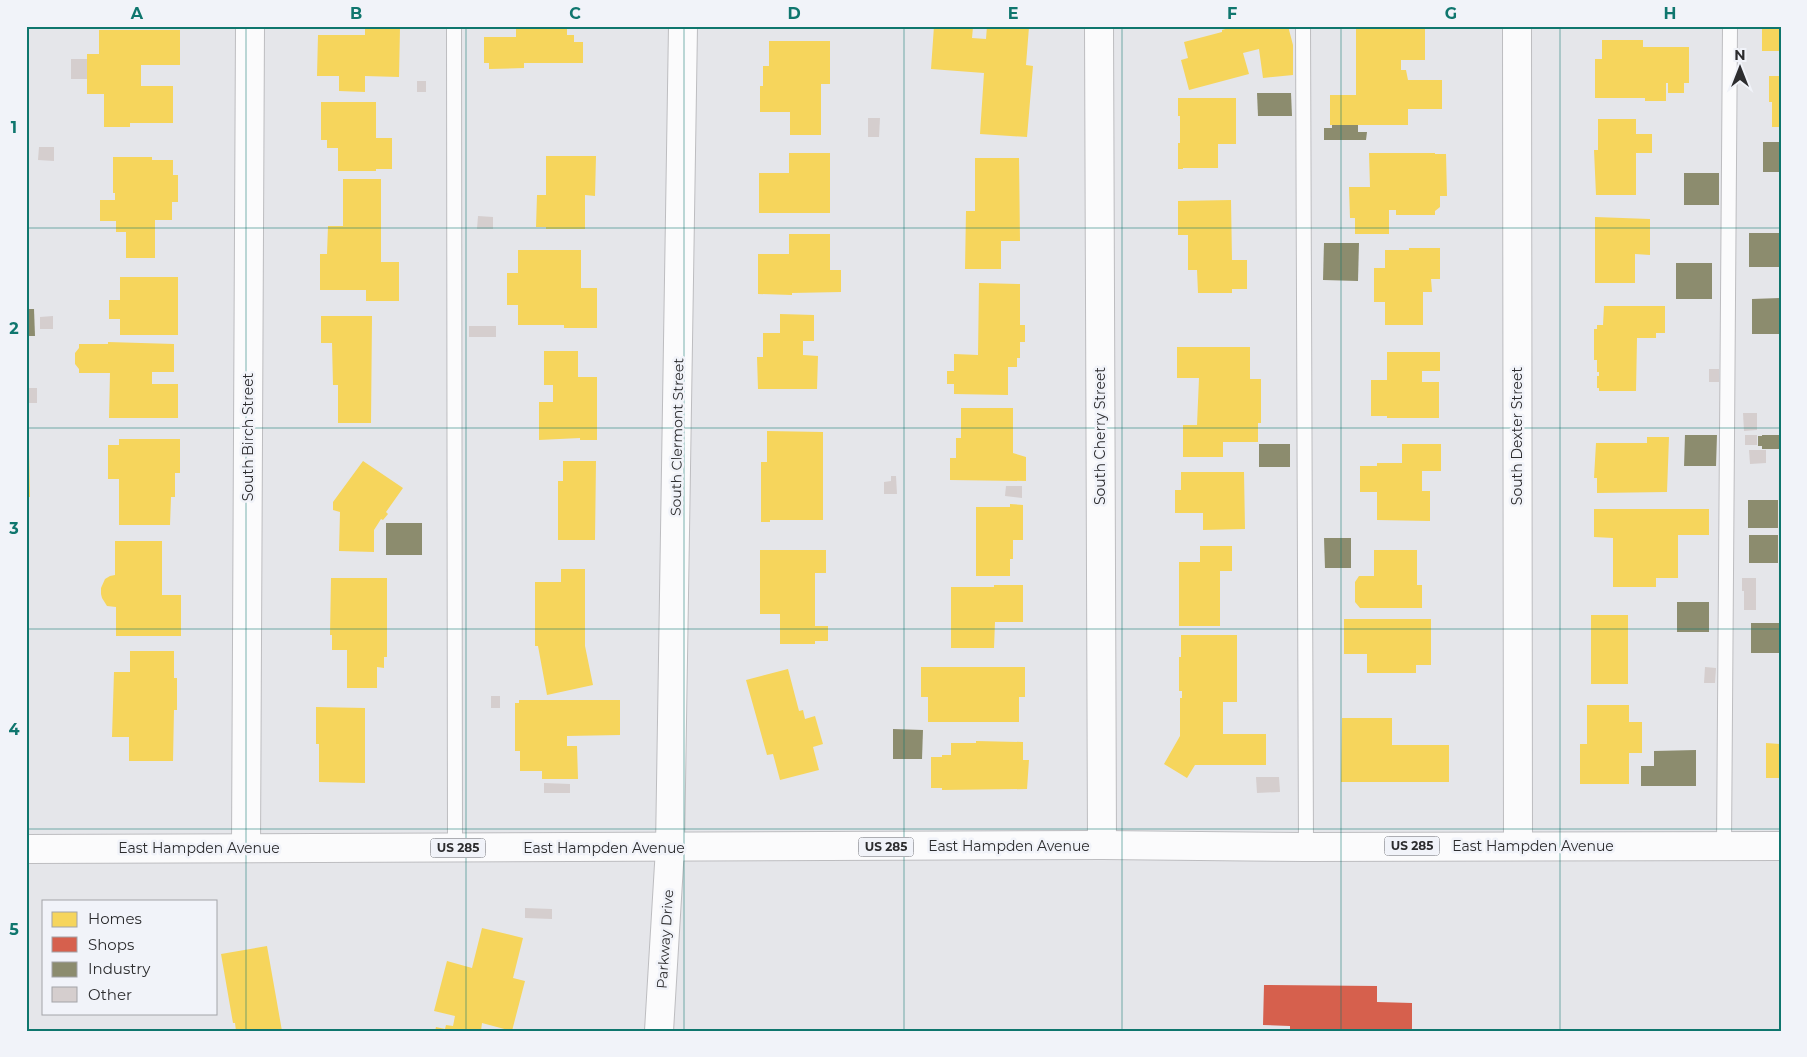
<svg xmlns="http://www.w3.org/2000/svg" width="1807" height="1057" font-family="Montserrat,sans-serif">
	<rect width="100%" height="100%" fill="#e5e6ea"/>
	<g fill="#f6d55c">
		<path d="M516,26H567V35H574V42H583V63H524V68L489,69V63H484V37H516Z"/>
		<path d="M934,26L973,27L972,38L986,39L987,26L1029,27L1026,65L1033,66L1027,137L980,134L984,73L931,69Z"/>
		<path d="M1236,26H1288L1293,45V75L1263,78L1259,49L1243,53L1249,74L1189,90L1181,60L1188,58L1184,42L1222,32V30Z"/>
		<rect x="1762" y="26" width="19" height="25"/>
		<path d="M365,28H400L399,77L365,76V92L339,91V76H317L318,35H365Z"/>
		<path d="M1356,29H1425V60H1401V70H1406L1408,80H1442V109H1408V125H1330V95H1356Z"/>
		<path d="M99,30H180V65H141V86H173V123H130V127H104V94H87V54H99Z"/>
		<path d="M1602,40H1643V47H1689V83H1684V93H1668V83H1666V101H1645V98H1595V59H1602Z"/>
		<path d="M769,41H830V84H821V135H790V112H760V86H763V66H769Z"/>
		<path d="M1769,76H1781V127H1772V102H1769Z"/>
		<path d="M1178,98H1236V144H1218V168H1183V169H1178V143H1180V116H1178Z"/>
		<path d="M321,102H376V138H392V169H376V171H338V148H327V140H321Z"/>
		<path d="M1598,119H1636V134H1652V153H1636V195H1596L1594,150H1598Z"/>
		<path d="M789,153H830V213H759V173H789Z"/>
		<path d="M1369,153H1435V154H1446L1447,196H1440V207L1435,211V215H1396V210H1389V234H1355V218H1350L1349,187H1370Z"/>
		<path d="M546,156H596L595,196L585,195V229H546V227H536L537,195H546Z"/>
		<path d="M113,157H152V160H173V175H178V202H172V220H155V258H126V232H116V221H100V200H115V193H113Z"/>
		<path d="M975,158H1019L1020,241H1001V269H965L966,211H975Z"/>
		<path d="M343,179H381V262H399V301H366V290H320V254H327L328,226H343Z"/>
		<path d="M1231,200L1232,260H1247V289H1232V293H1198L1197,270H1188V235H1178V201Z"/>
		<path d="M1595,217L1650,219V255L1635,254V283H1595Z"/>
		<path d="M789,234H830V270H841V292L792,293V295L758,294V254H789Z"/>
		<path d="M1409,248H1440V279H1431L1432,292H1423V325H1385V302H1374V268H1385V250H1409Z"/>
		<path d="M518,250H581V288H597V328H564V325H518V305H507V273H518Z"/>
		<path d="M120,277H178V335H120V319H109V300H120Z"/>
		<path d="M979,283L1020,284V325H1025V342H1020V358H1017V367H1008V395L954,394V384H947V371H954V354L978,355Z"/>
		<path d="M1604,306H1665V333H1656V338H1637L1636,391H1599V388H1597V376H1599V372H1597V360H1594V329H1597V325H1603Z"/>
		<path d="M780,314L814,315V341H803V355L818,356L817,389H758L757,357H763V333H780Z"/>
		<path d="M321,316H372L371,423H338V385H333L332,343H321Z"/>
		<path d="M108,342L174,344V372H152V384H178V418H109L110,373H79V369L75,364V353L79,348V344H108Z"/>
		<path d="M1177,347H1250V379H1261V423H1258V442H1223V457H1183V425H1197L1199,378H1177Z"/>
		<path d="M544,351H578V377H597V440H580V438L539,440V402H553V385H544Z"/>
		<path d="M1387,352H1440V371H1422V382H1439V418H1387V416H1371V380H1387Z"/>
		<path d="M961,408H1013V453L1026,457V481L950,480V458H956V438H961Z"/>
		<path d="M767,431L823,432V520H770V522H761V462H767Z"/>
		<path d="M1647,437H1669L1667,492L1597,493V478H1594L1596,443H1647Z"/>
		<path d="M119,439H180V473H175V497H171L170,525H119V479H108V445H119Z"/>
		<path d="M1402,444H1441V471H1422V491H1430V521L1377,520V492H1360V466H1377V463H1402Z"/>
		<path d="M26,451H29L30,497H26Z"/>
		<path d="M363,461L403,488L386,512L388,514L383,520L381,519L374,530V552L339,551L340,512L333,510V502Z"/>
		<path d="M563,461H596L595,540H558V481H563Z"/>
		<path d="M1181,472H1244L1245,529L1203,530V513H1175V490H1181Z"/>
		<path d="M1010,504L1023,505V540H1013V559H1010V576H976V507H1010Z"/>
		<path d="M1594,509H1709V535H1678V578H1656V587H1613V538L1594,537Z"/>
		<path d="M115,541H162V595H181V636H116V607L107,606L102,598L101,594V588L105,579L110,576L115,575Z"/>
		<path d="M1200,546H1232V571H1220V626H1179V562H1200Z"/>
		<path d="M760,550H826V573H815V626H828V641H815V644H780V614H760Z"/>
		<path d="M1374,550H1417V585H1422V608H1360L1355,602V582L1359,576H1374Z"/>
		<rect x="26" y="559" width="3" height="33"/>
		<path d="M561,569H585V646L593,685L547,695L538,646H535V582H561Z"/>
		<path d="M331,578H387V657H384V668L377,667V688H347V650H332V635H330Z"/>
		<path d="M994,585H1023V622H995L994,648H951V587H994Z"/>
		<rect x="1591" y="615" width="37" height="69"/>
		<path d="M1344,619H1431V665H1416V673H1367V654H1344Z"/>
		<path d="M1181,635H1237V702H1223V734H1266V765H1195L1187,778L1164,764L1180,736V698H1182V691H1179V657H1181Z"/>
		<path d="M130,651H174V678H177V710H174L173,761H129V737H112L114,672H130Z"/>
		<path d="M921,667H1025V697H1019V722H928V697H921Z"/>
		<path d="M788,669L799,711L803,710L805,719L815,716L823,744L813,747L819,770L780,780L773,754L767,755L746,680Z"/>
		<path d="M519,700H620V735L567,736V746H577L578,779H542V771H520V751H515V703H519Z"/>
		<path d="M1587,705H1629V722H1642V753H1629V784H1580V744H1587Z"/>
		<path d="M316,707L365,708V783L319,782V744H316Z"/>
		<path d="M1342,718H1392V745H1449V782H1341Z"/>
		<path d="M976,741L1023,742V760H1029L1027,789L942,790V788H931V757H942V755H951V743H976Z"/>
		<path d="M1766,743L1781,744V778H1766Z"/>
		<path d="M482,928L523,938L513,978L525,981L512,1031L482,1023L481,1031H435L436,1027L445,1029L446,1025L453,1026L455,1016L434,1011L447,961L472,968Z"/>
		<path d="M267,946L282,1031H236L235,1023H233L221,954Z"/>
	</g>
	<path fill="#d6604d" d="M1264,985L1377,986V1002L1412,1003V1031H1290V1026L1263,1025Z"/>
	<g fill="#8c8c6e">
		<path d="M1257,93H1291L1292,116H1258Z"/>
		<path d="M1332,125H1358V132H1367L1366,140H1324V128H1332Z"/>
		<rect x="1763" y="142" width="18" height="30"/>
		<rect x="1684" y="173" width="35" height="32"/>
		<rect x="1749" y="233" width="32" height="34"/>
		<path d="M1324,243H1359L1358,281L1323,280Z"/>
		<rect x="1676" y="263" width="36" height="36"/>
		<path d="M1781,298V334H1752V299Z"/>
		<path d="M26,309H34L35,336H26Z"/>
		<rect x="1779" y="341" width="2" height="30"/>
		<path d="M1685,435H1717L1716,466H1684Z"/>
		<path d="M1762,435H1781V449H1762V446H1758V436H1762Z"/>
		<rect x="1259" y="444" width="31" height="23"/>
		<rect x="1748" y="500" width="30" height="28"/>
		<rect x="386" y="523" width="36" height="32"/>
		<rect x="1749" y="535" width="29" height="28"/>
		<path d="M1324,538H1351V568H1325Z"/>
		<rect x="1677" y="602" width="32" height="30"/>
		<rect x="1751" y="623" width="30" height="30"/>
		<path d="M893,729L923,730L922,759H893Z"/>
		<path d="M1696,750V786H1641V766H1654V751Z"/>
	</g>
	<g fill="#d5cece">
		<rect x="71" y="59" width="16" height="20"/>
		<rect x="417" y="81" width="9" height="11"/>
		<path d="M868,118H880L879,137H868Z"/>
		<path d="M39,147H54V161L38,160Z"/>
		<path d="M478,216L493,217V229H477Z"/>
		<path d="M53,316V329H40V317Z"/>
		<rect x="469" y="326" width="27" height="11"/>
		<rect x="1709" y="369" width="10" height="13"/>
		<rect x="27" y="388" width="10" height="15"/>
		<path d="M1743,413H1757V430L1744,431Z"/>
		<rect x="1745" y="435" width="12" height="10"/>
		<path d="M1749,450H1766V463L1750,464Z"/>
		<path d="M891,476H896L897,494H884V482L891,481Z"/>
		<path d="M1006,486H1022V498L1005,496Z"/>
		<path d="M1742,578H1756V610H1744V591H1742Z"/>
		<path d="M1705,667L1716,668L1715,683H1704Z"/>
		<rect x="491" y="696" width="9" height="12"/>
		<path d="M1256,777H1279L1280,792L1257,793Z"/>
		<path d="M544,783L570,784V793H544Z"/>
		<path d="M525,908L552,909V919L525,918Z"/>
	</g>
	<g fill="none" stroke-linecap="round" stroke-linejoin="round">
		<g stroke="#bdbdc0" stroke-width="16">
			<g id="lane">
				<path d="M454,26L455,848"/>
				<path d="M1303,26L1306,847"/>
				<path d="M1724,846L1730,26"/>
			</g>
		</g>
		<g stroke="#bdbdc0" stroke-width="30">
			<g id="street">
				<path d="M1099,26L1102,845"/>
				<path d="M1517,26L1518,846"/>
				<path d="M246,848L250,26"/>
				<path d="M659,1031L670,848L683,26"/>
			</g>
		</g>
		<g stroke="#bdbdc0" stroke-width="30">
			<path id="highway" d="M26,849L1102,845L1306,847L1781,846"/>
		</g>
		<use href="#lane" stroke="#fbfbfc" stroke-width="14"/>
		<use href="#street" stroke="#fbfbfc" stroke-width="28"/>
		<use href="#highway" stroke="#fbfbfc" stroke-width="28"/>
	</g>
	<path fill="none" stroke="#0f766e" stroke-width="1" stroke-opacity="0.55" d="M246,26V1031M466,26V1031M684,26V1031M904,26V1031M1122,26V1031M1341,26V1031M1560,26V1031M26,228H1781M26,428H1781M26,629H1781M26,829H1781"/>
	<g text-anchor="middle" stroke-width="5" stroke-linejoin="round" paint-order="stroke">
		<g fill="#f1f3f9" stroke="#68686c" stroke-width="1">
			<rect x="1384.5" y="836.5" width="55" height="19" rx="4"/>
			<rect x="858.5" y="837.5" width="55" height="19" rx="4"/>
			<rect x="430.5" y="838.5" width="55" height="19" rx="4"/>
		</g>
		<g font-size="12" font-weight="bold" fill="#2d2d2f">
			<text x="1412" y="850">US 285</text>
			<text x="886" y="851">US 285</text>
			<text x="458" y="852">US 285</text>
		</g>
		<g font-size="14" fill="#2d2d2f" stroke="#f1f3f9">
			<text transform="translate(1100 436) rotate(-90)" y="5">South Cherry Street</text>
			<text transform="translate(1517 436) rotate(-90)" y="5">South Dexter Street</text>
			<text transform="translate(248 437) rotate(-90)" y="5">South Birch Street</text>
			<text transform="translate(677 437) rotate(-89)" y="5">South Clermont Street</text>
			<text x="1009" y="851">East Hampden Avenue</text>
			<text x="1533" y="851">East Hampden Avenue</text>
			<text x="199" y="853">East Hampden Avenue</text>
			<text x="604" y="853">East Hampden Avenue</text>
			<text transform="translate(665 939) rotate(-86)" y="5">Parkway Drive</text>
		</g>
	</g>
	<rect width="1807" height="1057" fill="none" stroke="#f1f3f9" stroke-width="55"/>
	<rect x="42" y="900" width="175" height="115" fill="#f1f3f9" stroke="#a3a4a8"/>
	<rect x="52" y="912" width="25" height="15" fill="#f6d55c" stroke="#a3a4a8"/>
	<text x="88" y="924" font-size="15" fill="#2d2d2f">Homes</text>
	<rect x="52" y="937" width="25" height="15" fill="#d6604d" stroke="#a3a4a8"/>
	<text x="88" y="950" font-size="15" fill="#2d2d2f">Shops</text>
	<rect x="52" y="962" width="25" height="15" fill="#8c8c6e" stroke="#a3a4a8"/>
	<text x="88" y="974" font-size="15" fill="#2d2d2f">Industry</text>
	<rect x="52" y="987" width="25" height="15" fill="#d5cece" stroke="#a3a4a8"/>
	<text x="88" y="1000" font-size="15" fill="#2d2d2f">Other</text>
	<g transform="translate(1740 68)" stroke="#f1f3f9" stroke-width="4" paint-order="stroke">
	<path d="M0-4L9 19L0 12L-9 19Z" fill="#2d2d2f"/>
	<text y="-8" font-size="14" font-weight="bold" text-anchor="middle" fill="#2d2d2f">N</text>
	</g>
	<rect x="28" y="28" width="1752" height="1002" fill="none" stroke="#0f766e" stroke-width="2"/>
	<g font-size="16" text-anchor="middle" font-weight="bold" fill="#0f766e">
		<text x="137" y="19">A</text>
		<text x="356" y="19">B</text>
		<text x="575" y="19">C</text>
		<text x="794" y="19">D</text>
		<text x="1013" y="19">E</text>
		<text x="1232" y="19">F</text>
		<text x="1451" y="19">G</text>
		<text x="1670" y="19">H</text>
		<text x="14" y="133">1</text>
		<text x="14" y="334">2</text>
		<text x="14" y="534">3</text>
		<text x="14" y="735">4</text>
		<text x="14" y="935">5</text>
	</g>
</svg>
